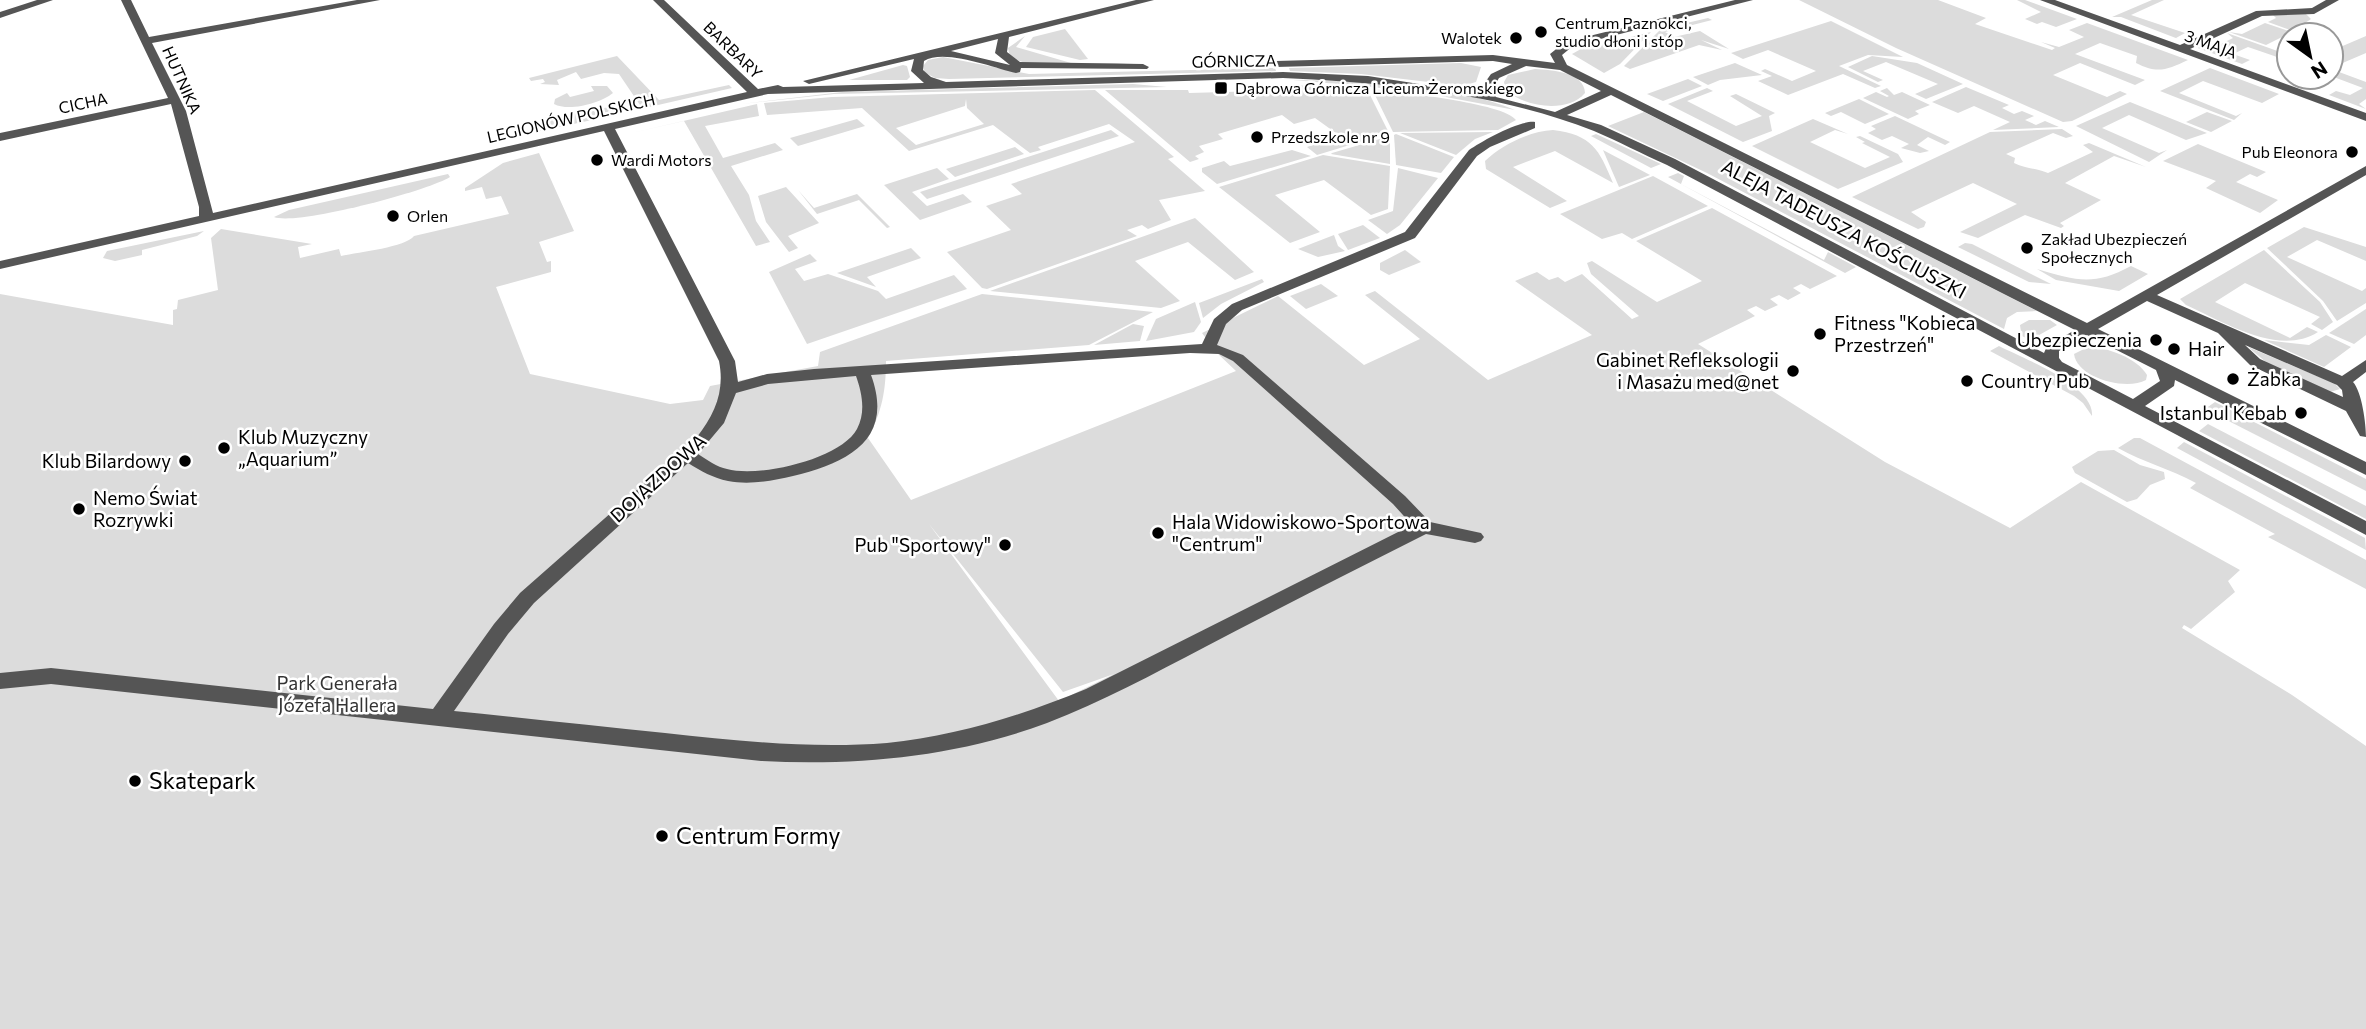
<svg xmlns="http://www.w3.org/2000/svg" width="2366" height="1029" font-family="Commissioner,sans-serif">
	<rect width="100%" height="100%" fill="#fff"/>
	<g fill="#dcdcdc" fill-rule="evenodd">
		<path d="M1799,0H1938L1986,18L1975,24L2052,50L2055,48L2041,42L2059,47L2084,37L2069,30L2087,23L2188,60C2167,70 2157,74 2136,63L2137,56L2100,43L2075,54L2145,80L2135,85L2080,63L2053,75L2107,97L2120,91L2127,94L2072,121L2063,122L1896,48Z"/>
		<path d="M2017,0H2025L2077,19L2056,27L2042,22L2037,24L2025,19L2041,12Z"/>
		<path d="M2152,0H2164L2131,15L2185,33L2176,38L2181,40L2121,17H2112Z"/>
		<path d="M2305,13L2311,19L2293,31L2268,22L2276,18L2272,14Z"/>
		<path d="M1708,18L1712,20L1665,32L1674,37L1700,31L1729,49L1701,40L1722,50L1699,45L1630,69L1624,66L1661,29Z"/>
		<path d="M1831,21L1903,57L1868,55L1839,66L1881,86L1875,88L1843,74L1788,95L1758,81L1772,76L1761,71L1765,69L1792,81L1816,71L1768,50L1743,59L1731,53Z"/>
		<path d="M2265,23L2292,32L2266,45L2229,32L2242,34Z"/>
		<path d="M1065,29L1088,59L1080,60L1026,47L1033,37Z"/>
		<path d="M1651,32L1620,64L1604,73L1572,54L1581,49Z"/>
		<path d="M2227,33L2289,55V61L2248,47L2233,54L2250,60L2242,64L2195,47L2217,46L2233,38Z"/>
		<path d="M1025,36L1016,47L1071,63H1134C1101,64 1039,73 1010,57L1008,48Z"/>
		<path d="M2366,36V53L2331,68V51Z"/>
		<path d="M617,56L659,100L729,85L732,88L645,108L640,105L619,74L604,73L581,79L576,72L557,80L559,85L540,84L545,82L543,79L531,81L529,78Z"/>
		<path d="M1872,56L1917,63L1963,84L1926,99L1915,94L1938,84L1886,62L1863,71L1883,80L1878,82L1848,67Z"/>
		<path d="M943,57L1029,74L1275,68L1276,71L949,79L935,78L924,72L923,66L928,60Z"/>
		<path d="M1461,63L1481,67L1476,82L1462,86L1361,74L1290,71L1289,68Z"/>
		<path d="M1735,63L1762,75L1720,80L1708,85L1693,77Z"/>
		<path d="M903,65L907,66L910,77L907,80H849Z"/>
		<path d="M2210,68L2279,94L2262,103L2203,81L2179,93L2236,116L2242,113L2234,120L2160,91Z"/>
		<path d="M1535,69C1552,70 1584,72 1585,93C1567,114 1524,107 1506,90L1504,82L1508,75Z"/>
		<path d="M2331,69L2366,82V99L2359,104L2366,109L2329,95L2336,91L2350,95L2363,88L2331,76Z"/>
		<path d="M1688,79L1702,86L1663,101L1647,94Z"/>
		<path d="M1293,80C1357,81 1456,85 1515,110L1414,91Z"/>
		<path d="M1133,84L1167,87L834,94L741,104L842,92Z"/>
		<path d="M1291,85L1367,89L1389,133L1317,155L1307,147L1340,136L1315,118L1294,124L1282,115L1218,134L1223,139L1199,146L1204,152L1195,156L1199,159L1190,162L1105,90H1188L1189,93L1261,91Z"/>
		<path d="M591,86H607L613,93C601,103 569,112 554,104L555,99L567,93L570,97L594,91Z"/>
		<path d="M1966,87L2009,105L2002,108L2014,114L2022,111L2034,116L2025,120L2036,125L2045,121L2059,127L1993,130L2010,122L1974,106L1958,113L1932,102Z"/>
		<path d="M1707,88L1713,91L1687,101L1736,126L1762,116L1730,96L1736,94L1775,113L1769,116L1772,131L1743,142L1668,104Z"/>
		<path d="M1887,88L1894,95L1902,92L1930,105L1915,111L1919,114L1908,119L1863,98L1876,92L1887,97L1889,96L1880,91Z"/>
		<path d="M1372,89C1396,92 1505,103 1516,120L1498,130L1393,132Z"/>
		<path d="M1095,90L1174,157L1168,159L1205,191L1159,200L1171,220L1148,229L1142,225L1127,230L1137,236L987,289L982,288L947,252L1011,230L986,206L1022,194L1011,184L1135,142L1109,124L1038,147L1041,150L1030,153L993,125L909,151L862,108L767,115L764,103L832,97ZM966,99L967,108L984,124L916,145L896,128L965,106Z"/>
		<path d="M1859,99L1889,114L1865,124L1841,112L1831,116L1825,113Z"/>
		<path d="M2130,102L2207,133L2186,140L2129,115L2102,128L2159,153L2167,150L2149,162L2076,126Z"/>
		<path d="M757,104L759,116L705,126L723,158L775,143L783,150L731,166L749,195L756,221L770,242L756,246L684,121L627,134Z"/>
		<path d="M616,106L620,114L522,135L520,132L548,126L544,118Z"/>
		<path d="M1644,112L2037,311L2017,312L2007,318L2004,329L1707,173L1608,126Z"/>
		<path d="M2207,112L2232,121L2211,132L2186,122Z"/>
		<path d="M1895,116L1950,142L1945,145L1928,137L1917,145L1929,151L1920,153L1901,148L1909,144L1892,136L1882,140L1868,133L1876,129L1871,126Z"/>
		<path d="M857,119L865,126L798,146L790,138Z"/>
		<path d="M1813,119L1848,134L1835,130L1810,142L1865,168L1890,157L1862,143L1865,142L1856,137L1860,136L1898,154L1903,162L1838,189L1752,146Z"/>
		<path d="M2062,129L2073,136L2066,138L2053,133L2006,154L2015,158L2014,163C2026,169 2036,168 2048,173L2093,152L2083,145L2089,143L2146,167L2114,156L2065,183L2101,200L2060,223L2064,226L2061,228L2025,215L1978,238L1960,232L2017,204L1973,183L1911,212L1926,222L1924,227L1918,229L1852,197L1990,132Z"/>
		<path d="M1111,130L1119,136L927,199L920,192Z"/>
		<path d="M1553,130C1592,135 1599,149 1613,183L1555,151L1513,167L1567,201L1550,208L1486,169L1485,161C1501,145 1530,131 1553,130Z"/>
		<path d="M1493,132L1475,139L1456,155L1400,133Z"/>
		<path d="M1596,134L1661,164L1651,168L1591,136Z"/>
		<path d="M1394,135L1396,134L1454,157L1441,173L1396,165Z"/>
		<path d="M1390,136V164L1331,154L1332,153Z"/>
		<path d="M2198,144L2266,172L2257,177L2250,174L2236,182L2278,200L2260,213L2206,188L2216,181L2163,161Z"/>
		<path d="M1015,147L1024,154L955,177L946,169Z"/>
		<path d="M1292,150L1311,156L1217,184L1202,172V168L1224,161L1230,166Z"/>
		<path d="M1603,150L1650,175L1619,187Z"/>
		<path d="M539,153L574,231L539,242L547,262L551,261V272L496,287L530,374L670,404L703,400L710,386L818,366L820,352L982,294L1153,312L1089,345L886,361C886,390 882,412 868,438L911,500L1236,371L1217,353L1202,333L1278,296L1364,365L1420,339L1365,295L1375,291L1488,380L1592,335L1515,281L1537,272L1549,280L1558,277L1565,282L1582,274L1632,319L1639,316L1591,274L1587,263L1592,261L1657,302L1702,281L1636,241L1712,208L1837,276L1810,289L1801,284L1793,288L1801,293L1788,300L1779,295L1770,299L1778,305L1765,311L1756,306L1747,310L1755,316L1698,344L1885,462L2010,528L2081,482L2240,570L2228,581L2235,592L2191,629L2184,625L2182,628L2292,695L2366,746V1029H0V294L173,325V310L177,309L178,300L218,290L211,238L221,229L312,244L298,247L300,258L339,249L341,256C360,252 406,247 414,236L509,214L501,196L486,199L482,187L465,191V188L503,163ZM929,524L1063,692L1114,674L1059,701Z"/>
		<path d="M1323,155L1390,166L1388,209L1371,215L1324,180L1275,195L1320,232L1290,243L1219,187Z"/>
		<path d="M937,168L949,179L912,192L927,206L963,194L972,202L920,220L884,185Z"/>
		<path d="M1398,168L1438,178L1400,225L1387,234L1368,220L1393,211Z"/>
		<path d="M1678,173L1684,176L1681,184L1824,260L1828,252L1856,267L1845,273L1668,177Z"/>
		<path d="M448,174L450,177C428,191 296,226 274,217L289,210Z"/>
		<path d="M1653,176L1708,206L1632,239L1622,233L1602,239L1560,214Z"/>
		<path d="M786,187L819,223L788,236L798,248L789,252L766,222L758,196Z"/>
		<path d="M798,190L814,208L857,194L890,227L887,228L859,200L817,214Z"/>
		<path d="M1195,218L1254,272L1235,280L1188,242L1135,261L1180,301L1161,308L990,291Z"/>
		<path d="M1363,225L1380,238L1348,250L1338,234Z"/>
		<path d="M2304,227L2366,247V261L2317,240L2287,257L2362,291L2366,288V303L2337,321L2323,301L2267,248Z"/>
		<path d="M204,231L197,236L142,250V255L115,261L103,258L107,251Z"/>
		<path d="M1334,235L1338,246L1345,251L1318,257L1298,249Z"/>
		<path d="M1965,243L1972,244L2051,284L2029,282L1958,247Z"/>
		<path d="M911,248L921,258L867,277L876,287L837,273Z"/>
		<path d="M1405,250L1421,262L1389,275L1380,270V263Z"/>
		<path d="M2264,250L2320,302L2333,322L2322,330L2311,324L2320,317L2245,283L2215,302L2290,338L2307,327L2318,332C2279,357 2224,322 2186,305L2180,299Z"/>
		<path d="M810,254L817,261L795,269L804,281L828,274L878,291L886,299L954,275L967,289L807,344L769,272Z"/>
		<path d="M2131,266L2148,274L2119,291L2056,280L2037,269C2077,281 2094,286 2131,266Z"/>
		<path d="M1262,279L1264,282L1221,304L1203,318L1199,303Z"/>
		<path d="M1321,284L1338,296L1306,309L1290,296Z"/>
		<path d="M1195,302L1201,322L1194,332L1146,341L1156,319Z"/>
		<path d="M2366,309V335L2354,344L2329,333Z"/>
		<path d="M2029,320H2050L2057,325L2030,340L2018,334L2021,332L2020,325Z"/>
		<path d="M1133,324L1144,326L1140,341L1094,345Z"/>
		<path d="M2326,335L2351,347L2324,367L2264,340L2309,345Z"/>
		<path d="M1999,346C2024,359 2095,385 2092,416L2083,403L2074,396L1990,351Z"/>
		<path d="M2088,347C2107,347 2137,358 2147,375L2146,380C2126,391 2077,378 2074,354Z"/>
		<path d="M2248,347L2334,383L2340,389L2330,392L2267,363Z"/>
		<path d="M2215,402L2366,479V491L2205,409Z"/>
		<path d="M2208,424L2366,506V519L2199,431Z"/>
		<path d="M2134,438H2140L2366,560V589L2268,537L2275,534L2190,488L2196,483C2170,469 2143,462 2118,448Z"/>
		<path d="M2184,442L2365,538L2366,550L2177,448Z"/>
		<path d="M2114,450L2140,465L2164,472L2165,479L2150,485L2137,499L2127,502L2075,473L2072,467L2098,451Z"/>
	</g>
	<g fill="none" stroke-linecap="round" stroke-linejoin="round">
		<g fill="#555" fill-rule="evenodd">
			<path d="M37,0H53L0,18V12Z"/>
			<path d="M121,0H131L149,37L357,0H380L152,43L186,111L213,213L747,92L653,0H664L758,89L778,85L783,87L924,83L911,71L914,59L809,84L803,81L1136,0H1154L1009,37L1007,52L1020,62L1143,64L1149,67L1147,69L1021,68L1020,72L1016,73C994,68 944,48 924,61L923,70L931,77L946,82L1283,72L1368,76L1483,94L1481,88L1491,74L1512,64L1493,61L1276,67L1270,64L1276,61L1493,55L1555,63L1550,54L1565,42L1735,0H1753L1573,46L1562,55L1567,65L2087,323L2366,166V175L2157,295L2342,376L2366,360V372L2353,382C2362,392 2366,424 2366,437L2360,436L2346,411L2250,365L2218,333L2147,301L2098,329L2366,462V475L2175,380L2174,386L2145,406L2366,521V535L1667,165C1642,154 1618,141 1594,131C1495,92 1387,83 1283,78L768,94L615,129L735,361L738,382L767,374L814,369L1202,344L1214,319L1232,304L1405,232L1469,150C1482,141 1519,120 1535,122V128L1490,147L1477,156L1415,238L1242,310L1226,324L1217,345L1243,355L1405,496L1430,522L1481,533L1484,537L1481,541L1475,543L1426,534C1352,571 1278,609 1205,647C1153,674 1102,702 1047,723C956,757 857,766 761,761L51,684L0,689V673L51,668L433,709L494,624L520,593L697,437C715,414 725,391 719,361L604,131L0,269V261L199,216V207L171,104L0,141V133L168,98ZM998,39L995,53L1010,65L951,51ZM1526,66L1560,70L1601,91L1555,112L1496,97L1493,88L1499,78ZM1611,95L2075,330L2047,346L2044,353L1675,159L1601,125L1567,115ZM2087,335L2156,370L2160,381L2133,399L2062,362L2059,358V351ZM2245,345L2337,385L2342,390L2343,397L2260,359ZM1190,353L1219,354L1233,361L1393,504L1412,525L1086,689C1023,715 956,736 887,743C812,749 739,741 665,733C595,726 524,718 454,711L508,634L534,603L688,463C701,471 713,478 728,481C749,485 772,481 793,476C847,463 895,440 871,375ZM856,376C862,393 866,412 857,429C841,459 759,478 727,469C717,467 707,460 698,454L724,423L736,393L768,384Z"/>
			<path d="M2040,0H2055L2180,45L2256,11L2312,8L2326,0H2339L2314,14L2262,16L2190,49L2366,113V121Z"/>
		</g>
	</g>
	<g fill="#000" stroke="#fff" stroke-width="2.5">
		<circle cx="1541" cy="32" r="7"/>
		<circle cx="1516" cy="38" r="7"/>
		<rect x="1214" y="81" width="14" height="14" rx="3.5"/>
		<circle cx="1257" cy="137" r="7"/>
		<circle cx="2352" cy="152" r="7"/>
		<circle cx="597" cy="160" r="7"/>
		<circle cx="393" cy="216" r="7"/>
		<circle cx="2027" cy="248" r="7"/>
		<circle cx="1820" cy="334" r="7"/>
		<circle cx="2156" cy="340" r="7"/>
		<circle cx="2174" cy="349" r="7"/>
		<circle cx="1793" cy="371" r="7"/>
		<circle cx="2233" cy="379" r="7"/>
		<circle cx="1967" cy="381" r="7"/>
		<circle cx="2301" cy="413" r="7"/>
		<circle cx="224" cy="448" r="7"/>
		<circle cx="185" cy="461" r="7"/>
		<circle cx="79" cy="509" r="7"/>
		<circle cx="1158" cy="533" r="7"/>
		<circle cx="1005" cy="545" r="7"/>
		<circle cx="135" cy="781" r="7"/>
		<circle cx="662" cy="836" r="7"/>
	</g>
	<g text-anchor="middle" stroke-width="5" stroke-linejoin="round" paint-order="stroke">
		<g font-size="16" fill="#000" stroke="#fff" text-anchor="start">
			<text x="1555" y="29">Centrum Paznokci,<tspan x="1555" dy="18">studio dłoni i stóp</tspan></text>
			<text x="1502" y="44" text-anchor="end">Walotek</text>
			<text x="1235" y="94">Dąbrowa Górnicza Liceum Żeromskiego</text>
			<text x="1271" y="143">Przedszkole nr 9</text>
			<text x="2338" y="158" text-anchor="end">Pub Eleonora</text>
			<text x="611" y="166">Wardi Motors</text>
			<text x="407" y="222">Orlen</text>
			<text x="2041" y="245">Zakład Ubezpieczeń<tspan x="2041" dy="18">Społecznych</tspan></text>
		</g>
		<g font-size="16" fill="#000" stroke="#fff">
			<text transform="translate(2211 44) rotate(20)" y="6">3 MAJA</text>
			<text transform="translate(733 50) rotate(44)" y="6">BARBARY</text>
			<text transform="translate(1234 61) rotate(-1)" y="6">GÓRNICZA</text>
			<text transform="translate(182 80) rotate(66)" y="6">HUTNIKA</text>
			<text transform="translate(83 103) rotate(-12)" y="6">CICHA</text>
			<text transform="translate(571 118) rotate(-13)" y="6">LEGIONÓW POLSKICH</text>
		</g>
		<g font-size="19" fill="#000" stroke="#fff">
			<text transform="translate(1844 229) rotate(28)" y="7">ALEJA TADEUSZA KOŚCIUSZKI</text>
			<text transform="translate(658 478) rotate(-42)" y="7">DOJAZDOWA</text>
		</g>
		<g font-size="19" fill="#000" stroke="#fff" text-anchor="start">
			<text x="1834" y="330">Fitness "Kobieca<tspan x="1834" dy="22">Przestrzeń"</tspan></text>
			<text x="2142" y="347" text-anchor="end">Ubezpieczenia</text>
			<text x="2188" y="356">Hair</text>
			<text x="1779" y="367" text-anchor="end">Gabinet Refleksologii<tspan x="1779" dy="22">i Masażu med@net</tspan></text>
			<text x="2247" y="386">Żabka</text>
			<text x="1981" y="388">Country Pub</text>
			<text x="2287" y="420" text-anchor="end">Istanbul Kebab</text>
			<text x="238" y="444">Klub Muzyczny<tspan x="238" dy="22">„Aquarium”</tspan></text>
			<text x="171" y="468" text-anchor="end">Klub Bilardowy</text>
			<text x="93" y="505">Nemo Świat<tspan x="93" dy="22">Rozrywki</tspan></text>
			<text x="1172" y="529">Hala Widowiskowo-Sportowa<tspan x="1172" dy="22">"Centrum"</tspan></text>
			<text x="991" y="552" text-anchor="end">Pub "Sportowy"</text>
		</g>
		<g font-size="19" fill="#333" stroke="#fff">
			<text x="337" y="690">Park Generała<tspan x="337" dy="22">Józefa Hallera</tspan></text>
		</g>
		<g font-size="23" fill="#000" stroke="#fff" text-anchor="start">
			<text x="149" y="789">Skatepark</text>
			<text x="676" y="844">Centrum Formy</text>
		</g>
	</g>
	<g transform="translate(2310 56) rotate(147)"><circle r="33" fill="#ffffff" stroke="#999999" stroke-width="2"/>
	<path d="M0-5L12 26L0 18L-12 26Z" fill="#000000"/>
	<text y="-10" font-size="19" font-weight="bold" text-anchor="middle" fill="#000000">N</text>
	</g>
</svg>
